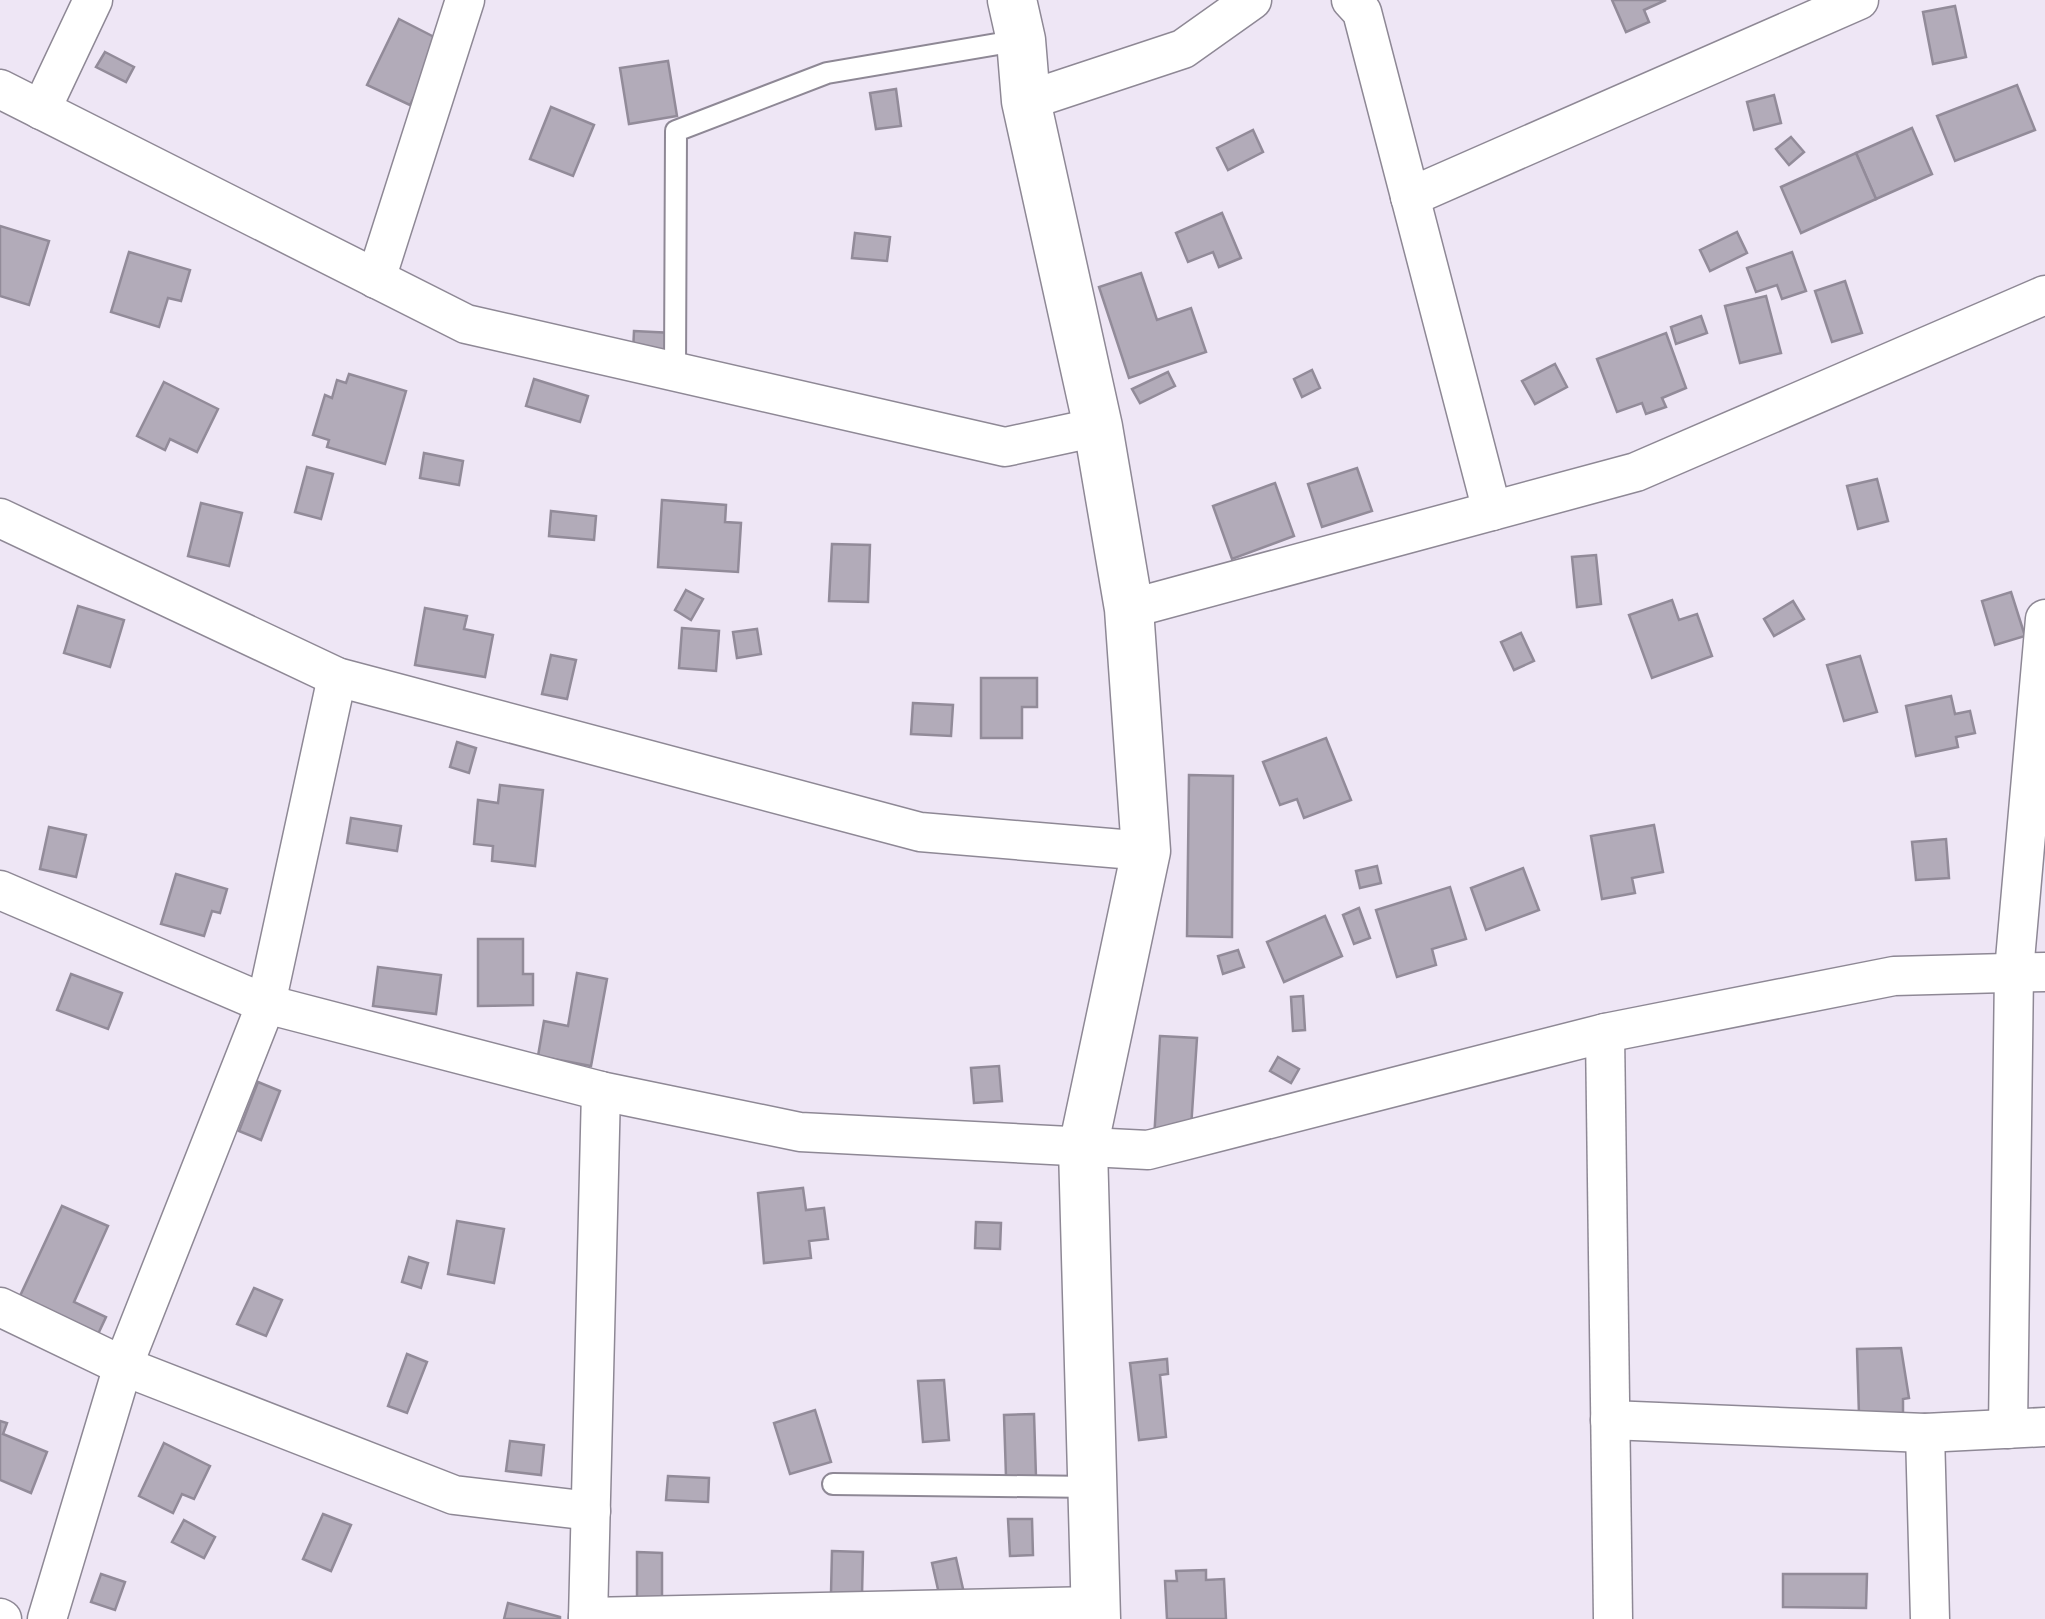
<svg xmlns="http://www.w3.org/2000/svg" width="2045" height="1619" font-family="Barlow,sans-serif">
	<rect width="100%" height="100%" fill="#eee6f5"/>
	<g fill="#b2abb9" stroke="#928b99" stroke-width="2.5">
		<path d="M1612,0H1666L1644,10L1649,22L1626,32Z"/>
		<path d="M1955,6L1966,57L1933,64L1923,12Z"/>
		<path d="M399,19L442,41L410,105L367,85Z"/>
		<path d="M105,52L134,67L126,82L96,67Z"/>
		<path d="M668,61L677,116L629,124L620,68Z"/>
		<path d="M2017,85L2035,130L1955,161L1937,116Z"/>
		<path d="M896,89L901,126L876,129L870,93Z"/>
		<path d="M1774,95L1781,123L1754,130L1747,102Z"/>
		<path d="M551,107L594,125L573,176L530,159Z"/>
		<path d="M1912,128L1932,174L1876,199L1856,153Z"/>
		<path d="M1253,130L1263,152L1228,170L1217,148Z"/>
		<path d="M1791,137L1804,152L1789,165L1776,149Z"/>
		<path d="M1856,153L1876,199L1801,233L1781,187Z"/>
		<path d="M1222,213L1241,258L1219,267L1213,252L1188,262L1176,233Z"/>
		<path d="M0,226L49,241L29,305L0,296Z"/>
		<path d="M1737,232L1747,253L1710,271L1700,250Z"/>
		<path d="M855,233L890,237L887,261L852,258Z"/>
		<path d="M129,252L190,270L181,301L168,298L159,327L111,312Z"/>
		<path d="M1792,252L1806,291L1782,299L1777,285L1756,292L1747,268Z"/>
		<path d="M1141,273L1157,320L1191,308L1206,352L1129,378L1099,287Z"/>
		<path d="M1845,281L1862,333L1832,342L1815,291Z"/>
		<path d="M1766,296L1781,353L1740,363L1725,306Z"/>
		<path d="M1701,316L1707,333L1676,344L1671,327Z"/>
		<path d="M634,331L673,333L671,353L633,352Z"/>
		<path d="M1666,333L1686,388L1662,398L1666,407L1646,414L1642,403L1617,412L1597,359Z"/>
		<path d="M1555,364L1567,387L1535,404L1522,381Z"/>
		<path d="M1312,370L1320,388L1302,397L1294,379Z"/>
		<path d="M1168,372L1175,386L1140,403L1132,389Z"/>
		<path d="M349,374L406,391L385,464L327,447L329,440L313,435L325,395L332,398L337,380L346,383Z"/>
		<path d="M534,379L588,396L580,422L526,406Z"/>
		<path d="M164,382L218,409L197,452L170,439L165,450L137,436Z"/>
		<path d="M424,453L463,461L459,485L420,478Z"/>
		<path d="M307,467L333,474L321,519L295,512Z"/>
		<path d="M1357,468L1372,511L1322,527L1308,484Z"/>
		<path d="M1877,479L1888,521L1858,529L1847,486Z"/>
		<path d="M1275,483L1294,536L1232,559L1213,506Z"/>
		<path d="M662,500L726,505L725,522L741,523L738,572L658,567Z"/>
		<path d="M201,503L242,513L229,566L188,556Z"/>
		<path d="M551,511L596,516L594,540L549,536Z"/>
		<path d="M832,544L870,545L868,602L829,601Z"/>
		<path d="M1596,555L1601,604L1577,607L1572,557Z"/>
		<path d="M686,590L703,599L691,620L675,610Z"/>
		<path d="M2011,592L2025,636L1995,645L1982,601Z"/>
		<path d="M1672,600L1679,620L1697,614L1712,656L1652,678L1629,615Z"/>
		<path d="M1793,601L1804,619L1774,636L1764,619Z"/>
		<path d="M78,606L124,620L110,667L64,653Z"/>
		<path d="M425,608L467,616L464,629L493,635L485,677L415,665Z"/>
		<path d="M682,628L719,631L716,671L679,668Z"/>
		<path d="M757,629L761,654L737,658L733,632Z"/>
		<path d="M1521,633L1534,661L1514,670L1501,642Z"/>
		<path d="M551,655L576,660L567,699L542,694Z"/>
		<path d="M1860,656L1877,712L1844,721L1827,665Z"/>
		<path d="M981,678H1037V707H1022V738H981Z"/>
		<path d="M1951,696L1955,714L1970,711L1975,733L1956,737L1958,747L1916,756L1906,706Z"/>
		<path d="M913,703L953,705L951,736L911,734Z"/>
		<path d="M1326,738L1351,800L1304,818L1297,799L1280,805L1263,762Z"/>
		<path d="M457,742L476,748L469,773L450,767Z"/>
		<path d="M1189,775L1233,776L1232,937L1187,936Z"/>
		<path d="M500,785L543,790L535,866L492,861L493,846L474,844L478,800L498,803Z"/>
		<path d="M351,818L401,826L397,851L347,843Z"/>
		<path d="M1654,825L1663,872L1632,878L1635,893L1602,899L1591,836Z"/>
		<path d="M49,827L86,835L76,877L40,869Z"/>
		<path d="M1946,839L1949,878L1916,880L1912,842Z"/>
		<path d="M1377,866L1381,883L1360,888L1356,871Z"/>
		<path d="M1523,868L1539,910L1486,930L1471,888Z"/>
		<path d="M176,874L227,889L220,913L212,911L204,936L161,924Z"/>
		<path d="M1450,887L1466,939L1432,949L1436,965L1397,977L1376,910Z"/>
		<path d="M1359,908L1370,938L1354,944L1343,915Z"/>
		<path d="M1325,916L1342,956L1284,982L1267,942Z"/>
		<path d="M478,939H523V974H533V1005L478,1006Z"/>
		<path d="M1238,950L1244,967L1223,974L1218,956Z"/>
		<path d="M378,967L441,975L436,1014L373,1006Z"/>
		<path d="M577,973L607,979L591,1066L538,1056L544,1021L568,1026Z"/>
		<path d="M71,974L122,993L108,1029L57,1010Z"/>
		<path d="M1303,996L1305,1030L1293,1031L1291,997Z"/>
		<path d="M1160,1036L1197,1038L1190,1143L1154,1140Z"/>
		<path d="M1278,1057L1299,1069L1291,1083L1270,1071Z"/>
		<path d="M999,1066L1002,1101L974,1103L971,1068Z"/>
		<path d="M258,1082L280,1091L261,1140L239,1131Z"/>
		<path d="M803,1188L806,1210L824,1208L828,1239L809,1241L811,1258L764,1263L758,1193Z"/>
		<path d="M62,1206L108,1226L74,1302L106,1317L92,1347L59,1333L66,1318L20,1296Z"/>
		<path d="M457,1221L504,1229L494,1283L448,1274Z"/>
		<path d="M976,1222L1001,1223L1000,1249L975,1248Z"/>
		<path d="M409,1257L428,1263L421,1288L402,1282Z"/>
		<path d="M254,1288L282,1300L266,1336L237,1324Z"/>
		<path d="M1901,1348L1909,1398L1903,1399V1413L1859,1415L1857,1349Z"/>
		<path d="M407,1354L427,1362L407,1413L388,1406Z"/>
		<path d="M1167,1359L1168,1374L1160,1375L1166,1437L1139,1440L1130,1363Z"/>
		<path d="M944,1380L949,1440L923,1442L918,1381Z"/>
		<path d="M815,1410L831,1462L790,1474L774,1423Z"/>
		<path d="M1034,1414L1036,1477H1006L1004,1415Z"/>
		<path d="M0,1421L7,1423L3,1434L47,1452L31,1493L0,1480Z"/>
		<path d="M510,1441L544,1445L541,1475L506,1471Z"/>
		<path d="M164,1443L210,1466L194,1499L182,1494L173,1513L139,1496Z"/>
		<path d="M668,1476L709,1478L708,1502L666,1500Z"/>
		<path d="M323,1514L351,1525L331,1571L303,1559Z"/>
		<path d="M1008,1519H1032L1033,1555L1010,1556Z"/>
		<path d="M184,1520L215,1537L204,1558L172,1542Z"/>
		<path d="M832,1551L863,1552L862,1595L831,1593Z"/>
		<path d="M637,1552L662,1553V1598L637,1597Z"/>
		<path d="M956,1558L966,1602L942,1607L932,1563Z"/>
		<path d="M1206,1570V1580L1224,1579L1226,1619H1167L1165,1581H1177L1176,1571Z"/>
		<path d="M101,1574L125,1582L115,1610L91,1602Z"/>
		<path d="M1783,1574H1867L1866,1608L1783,1607Z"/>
		<path d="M508,1603L560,1617V1619H504Z"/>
	</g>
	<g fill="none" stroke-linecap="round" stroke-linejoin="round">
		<g stroke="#8e8895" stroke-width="24">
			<g id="service">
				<path d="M675,373L676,131L827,73L1021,40"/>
				<path d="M833,1484L1092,1487"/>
			</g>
		</g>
		<g stroke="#8e8895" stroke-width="41">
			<g id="minor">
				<path d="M1351,0L1362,12L1492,511"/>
				<path d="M0,89L466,324L1005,447L1098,427"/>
				<path d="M1026,101L1183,49L1252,0"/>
				<path d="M41,110L93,0"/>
				<path d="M1410,197L1859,0"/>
				<path d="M376,279L465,0"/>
				<path d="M0,518L337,677L920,832L1146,851"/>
				<path d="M1129,609L1636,472L2045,295"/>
				<path d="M0,890L266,1004L601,1091L800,1132L1148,1150L1605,1033L1894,976L2045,972"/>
				<path d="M1605,1033L1613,1619"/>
				<path d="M0,1307L123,1366L454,1495L591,1511"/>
				<path d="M1610,1420L1925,1433L2045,1427"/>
				<path d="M2008,1429L2014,971L2045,619"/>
				<path d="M1925,1433L1930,1619"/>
				<path d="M588,1617L1095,1606"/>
				<path d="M0,1618L2,1619"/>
				<path d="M47,1619L123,1366L266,1004L337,677"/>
				<path d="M588,1619L601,1091"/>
			</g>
		</g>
		<g stroke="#8e8895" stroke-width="51">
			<path id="tertiary" d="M1012,0L1021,40L1026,101L1098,427L1129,609L1146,851L1083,1148L1096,1619"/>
		</g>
		<use href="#service" stroke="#fff" stroke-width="20"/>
		<use href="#minor" stroke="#fff" stroke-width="38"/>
		<use href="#tertiary" stroke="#fff" stroke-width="48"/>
	</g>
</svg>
